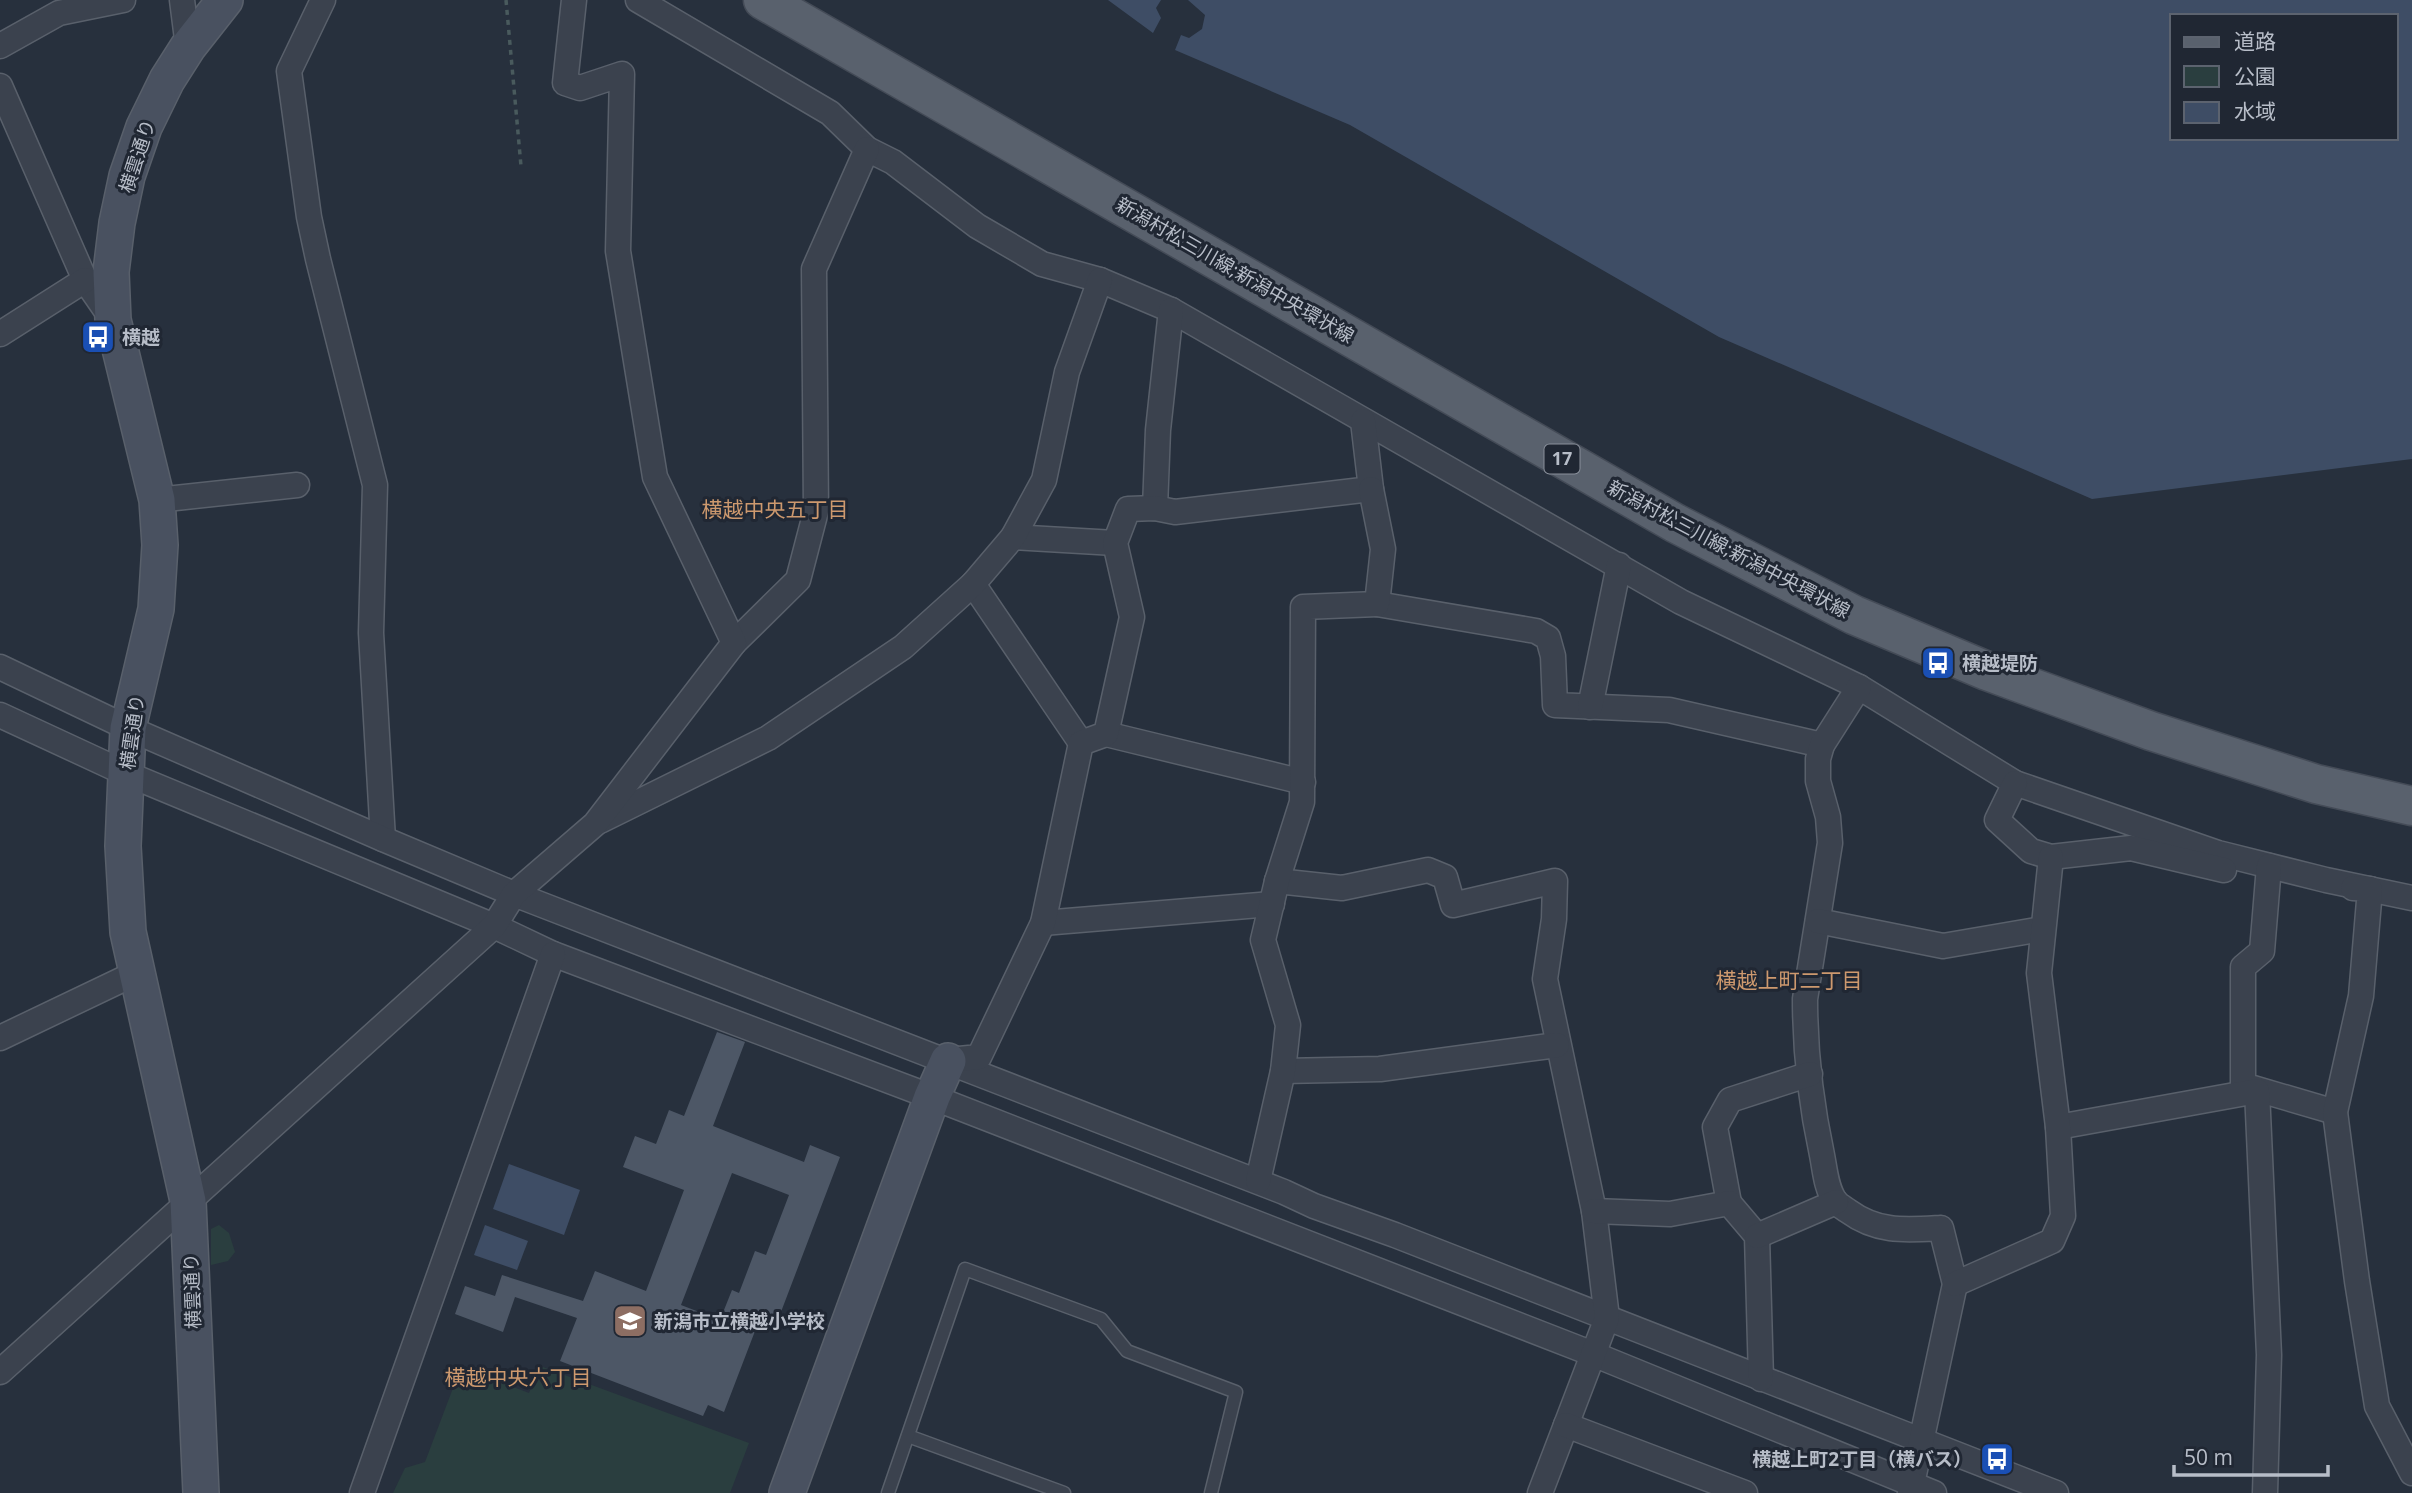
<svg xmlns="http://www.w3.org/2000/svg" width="2412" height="1493" font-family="'Open Sans','Noto Sans JP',sans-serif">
	<rect width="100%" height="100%" fill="#27303d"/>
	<g fill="#2a3e3f">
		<path d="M219,1225L229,1233L235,1252L228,1261L211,1265V1229Z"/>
		<path d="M540,1366L749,1443L730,1493H393L405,1468L425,1462L461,1367L529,1393Z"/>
	</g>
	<g fill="#3e4d65" fill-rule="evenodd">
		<path d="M1108,0H1161L1156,8L1161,18L1153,33Z"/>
		<path d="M1188,0H2412V459L2092,499L1719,337L1350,125L1175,50L1181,35L1189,38L1202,29L1205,15ZM2172,16H2396V138H2172Z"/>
		<path d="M509,1164L580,1190L564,1235L493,1209Z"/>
		<path d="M485,1225L528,1241L517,1270L474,1255Z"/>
	</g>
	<path fill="#4d5766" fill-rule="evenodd" d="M717,1032L745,1042L713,1126L804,1162L810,1145L840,1157L776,1325L760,1318L724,1412L708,1405L703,1416L560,1361L577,1318L515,1297L503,1332L455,1314L465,1286L495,1296L502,1275L583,1301L595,1271L646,1291L684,1190L623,1167L635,1136L656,1144L669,1110L684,1116ZM732,1173L789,1195L766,1255L755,1251L739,1293L732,1290L720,1320L681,1305Z"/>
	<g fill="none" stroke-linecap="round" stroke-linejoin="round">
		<g stroke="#59606b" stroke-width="15">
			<g id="lane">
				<path d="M908,1436L1064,1493"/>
				<path d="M888,1493L965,1269L1101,1319L1127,1351L1236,1392L1211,1493"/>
			</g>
		</g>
		<g stroke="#59606b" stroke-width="27">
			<g id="street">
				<path d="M182,0L188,47"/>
				<path d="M323,0L289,71L309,217L318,259L375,485L371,633L383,839"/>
				<path d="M638,0L830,113L867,149L893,162L977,226L1042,264L1100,280L1171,310L1681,602L1859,687L2015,783L2218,853L2326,880L2412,898"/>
				<path d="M0,46L59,13L123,0"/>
				<path d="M0,86L85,280L112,319"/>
				<path d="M0,334L85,280"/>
				<path d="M157,500L297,485"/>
				<path d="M1155,508L1158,430L1171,310"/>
				<path d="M1013,537L1115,543"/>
				<path d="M973,584L1081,743"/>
				<path d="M1377,604L1536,631L1548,638L1553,656L1555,705L1669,710L1822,745"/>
				<path d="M734,643L798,580L816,511L814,269L867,149"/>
				<path d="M0,667L128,728L383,839L514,894L1284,1192L1314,1206L1395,1235L2056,1493"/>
				<path d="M1859,687L1822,745L1818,759V781L1828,817L1830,843L1805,999C1805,1051 1811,1104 1822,1155C1825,1170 1826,1188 1835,1201C1838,1205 1844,1208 1848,1211C1878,1233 1906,1230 1941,1228L1955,1284L1910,1493"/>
				<path d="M1590,707L1619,565"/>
				<path d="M0,715L125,773L494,926L553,954L932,1097L1593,1354L1934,1493"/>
				<path d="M1106,734L1303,782"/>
				<path d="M2015,783L1997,820L2031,851L2051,857L2131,848L2224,870"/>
				<path d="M600,821L768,738L903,647L973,584L1013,537L1044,480L1067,372L1100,280"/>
				<path d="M2269,866L2262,951L2243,967V1085L2335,1112"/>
				<path d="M1277,881L1342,888L1428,870L1445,877L1453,905L1555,881L1554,919L1545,979L1594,1211L1607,1318L1540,1493"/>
				<path d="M2353,888L2370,889L2361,996L2335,1112L2357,1281L2377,1406L2412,1473"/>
				<path d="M1818,921L1943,946L2042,929"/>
				<path d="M1043,923L1272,904"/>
				<path d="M0,1038L138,972"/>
				<path d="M949,1060L979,1057L1043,923L1081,743L1106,734L1132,617L1115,543L1128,509L1155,508L1175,512L1371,489L1363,421"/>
				<path d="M1283,1071L1380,1069L1557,1045"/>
				<path d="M2058,1127L2257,1091L2269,1355L2265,1493"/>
				<path d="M1258,1181L1283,1071L1288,1025L1263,940L1277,881L1302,802L1303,607L1377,604L1383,549L1371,489"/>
				<path d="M1729,1203L1715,1127L1730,1100L1810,1074"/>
				<path d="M1594,1211L1670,1214L1729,1203L1757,1236L1761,1379"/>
				<path d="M1757,1236L1836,1202"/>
				<path d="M1955,1284L2052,1241L2063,1216L2058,1127L2039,973L2051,857"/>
				<path d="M0,1372L494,926L514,894L595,824L734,643L655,477L618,251L622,74L580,88L565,83L574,0"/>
				<path d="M1566,1425L1745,1493"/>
				<path d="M362,1493L553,954"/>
			</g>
		</g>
		<g stroke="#59606b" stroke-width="38">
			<g id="secondary">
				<path d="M201,1493L188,1201L128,932L123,846L128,728L156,609L160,545L157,500L113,320L111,272L117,223L127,176L144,127L167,80L188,47L225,0"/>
				<path d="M787,1493L932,1097L948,1061"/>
			</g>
		</g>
		<g stroke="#444b57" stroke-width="41">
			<path id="primary" d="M763,0L1675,523L1854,615L1987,671L2151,731L2316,784L2412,806"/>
		</g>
		<path stroke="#495a5d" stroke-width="3.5" stroke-dasharray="5 5" stroke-linecap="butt" d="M506,0L521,166"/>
		<use href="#lane" stroke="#3b424e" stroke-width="12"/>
		<use href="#street" stroke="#3b424e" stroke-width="24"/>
		<use href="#secondary" stroke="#495160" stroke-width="35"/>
		<use href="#primary" stroke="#59616d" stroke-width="38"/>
	</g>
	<defs>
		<g id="bus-square" transform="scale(1.75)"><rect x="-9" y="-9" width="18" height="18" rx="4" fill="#1a4fb4" stroke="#202733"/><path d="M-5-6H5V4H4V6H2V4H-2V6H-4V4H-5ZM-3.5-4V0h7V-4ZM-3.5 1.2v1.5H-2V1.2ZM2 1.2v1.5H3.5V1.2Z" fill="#fff"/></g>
		<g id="school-square" transform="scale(1.75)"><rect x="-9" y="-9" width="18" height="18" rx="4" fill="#8d6e63" stroke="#202733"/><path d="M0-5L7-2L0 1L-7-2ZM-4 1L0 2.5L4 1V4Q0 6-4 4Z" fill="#fff"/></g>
	</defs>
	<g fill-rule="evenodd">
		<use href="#bus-square" x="98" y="337"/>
		<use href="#bus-square" x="1938" y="663"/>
		<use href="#school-square" x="630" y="1321"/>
		<use href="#bus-square" x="1997" y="1459"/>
	</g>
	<g text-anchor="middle" stroke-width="6" stroke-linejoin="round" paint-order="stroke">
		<rect fill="#202733" stroke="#8a909b" stroke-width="2" x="1544.5" y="444.5" width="35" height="29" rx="5"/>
		<g font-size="18" font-weight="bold" fill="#b7bdc8">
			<text x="1562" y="465">17</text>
		</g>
		<g font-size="19" fill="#b7bdc8" stroke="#202733">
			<text transform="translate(137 156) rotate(-72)" y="7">横雲通り</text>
			<text transform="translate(1235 270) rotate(30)" y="7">新潟村松三川線;新潟中央環状線</text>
			<text transform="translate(1729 549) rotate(28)" y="7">新潟村松三川線;新潟中央環状線</text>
			<text transform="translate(132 732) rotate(-82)" y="7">横雲通り</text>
			<text transform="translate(192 1291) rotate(-92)" y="7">横雲通り</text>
		</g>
		<g font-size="19" font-weight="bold" fill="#b7bdc8" stroke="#202733" text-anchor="start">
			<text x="122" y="344">横越</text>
			<text x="1962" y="670">横越堤防</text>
			<text x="654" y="1328">新潟市立横越小学校</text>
			<text x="1972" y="1466" text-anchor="end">横越上町2丁目（横バス）</text>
		</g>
		<g font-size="21" fill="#cd996e" stroke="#202733">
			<text x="775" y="517">横越中央五丁目</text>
			<text x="1789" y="988">横越上町二丁目</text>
			<text x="518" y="1385">横越中央六丁目</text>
		</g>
	</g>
	<rect x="2170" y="14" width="228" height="126" fill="#202733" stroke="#5c636f" stroke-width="2"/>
	<rect x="2184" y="37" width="35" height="10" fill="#59616d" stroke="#5c636f" stroke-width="2"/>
	<text x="2234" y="49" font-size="21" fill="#b7bdc8">道路</text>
	<rect x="2184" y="66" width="35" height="21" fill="#2a3e3f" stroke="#5c636f" stroke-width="2"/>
	<text x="2234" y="84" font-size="21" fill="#b7bdc8">公園</text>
	<rect x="2184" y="102" width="35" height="21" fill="#3e4d65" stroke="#5c636f" stroke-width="2"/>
	<text x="2234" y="119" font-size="21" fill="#b7bdc8">水域</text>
	<path d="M2174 1465v10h154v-10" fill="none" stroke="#b7bdc8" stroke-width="3.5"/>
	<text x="2184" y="1465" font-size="21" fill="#b7bdc8" stroke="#202733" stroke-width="5" paint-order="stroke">50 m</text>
</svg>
